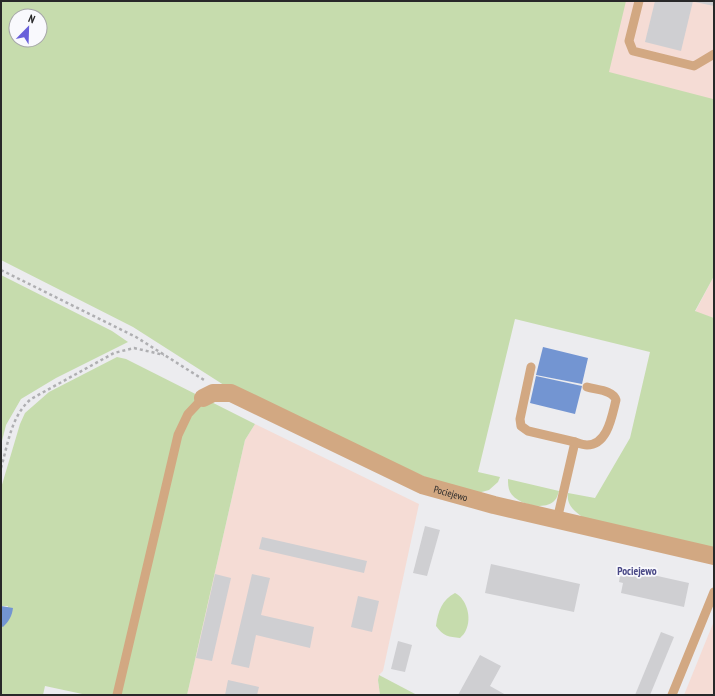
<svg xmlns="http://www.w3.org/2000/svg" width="715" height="696" font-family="'PT Sans Narrow',sans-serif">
	<rect width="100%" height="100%" fill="#ececef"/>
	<g fill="#f5dcd5">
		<path d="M615,1H714V113L595,84Z"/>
		<path d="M714,276V318L695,312Z"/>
		<path d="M255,424L419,504L383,671L379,675L378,680L380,695H187L245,440Z"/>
		<path d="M714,621V695H684Z"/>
	</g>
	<g fill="#c6dcad" fill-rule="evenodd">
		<path d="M1,1H626L609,72L713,99L714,94V276L695,311L714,318V549L584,518C575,512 566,505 568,493L595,498L630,438L650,352L515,319L478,472L500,477L498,482L489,490L478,493L434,481L227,387L133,327L1,260ZM16,16H40V40H16Z"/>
		<path d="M1,275L112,331L128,342L56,378L21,399L6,425L1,445Z"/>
		<path d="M117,357L126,359L255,424L245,440L187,695H87L45,686L43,695H1V626H3L8,606H1V488L20,424L25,413L49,392Z"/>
		<path d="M508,479L559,491C558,494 557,498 555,500C545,512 516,504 510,492C508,488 508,483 508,479Z"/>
		<path d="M455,593C467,599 472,618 466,630C465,633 462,636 460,638C449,637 443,636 436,626C438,611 442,600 455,593Z"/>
		<path d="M379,675L417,695H380L378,680Z"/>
	</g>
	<g fill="#7395d2">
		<path d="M543,347L588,358L582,384L536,375Z"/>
		<path d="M536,376L582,386L575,414L530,403Z"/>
		<path d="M1,606L13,608C12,616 9,621 3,627L1,626Z"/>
	</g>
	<g fill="#cfcfd2">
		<path d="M655,1H693L681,51L645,42Z"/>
		<path d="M695,1H714V6L695,2Z"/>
		<path d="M425,526L440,530L427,576L413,573Z"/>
		<path d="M262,537L367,561L364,573L259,549Z"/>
		<path d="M491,564L580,584L574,612L485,593Z"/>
		<path d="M626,569L689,583L684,607L621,593L623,583L619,582L620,576L624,577Z"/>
		<path d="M215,574L231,578L212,661L196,658Z"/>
		<path d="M252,574L270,578L261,615L314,627L310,648L256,635L249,668L231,664Z"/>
		<path d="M358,596L379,601L372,632L351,627Z"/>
		<path d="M661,632L674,637L650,695H635Z"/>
		<path d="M398,641L412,645L405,672L391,669Z"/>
		<path d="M480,655L501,666L490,686L506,695H458Z"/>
		<path d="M228,680L259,687L257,695H225Z"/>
	</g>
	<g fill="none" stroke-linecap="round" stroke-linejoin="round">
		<g stroke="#afafb2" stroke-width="2.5" stroke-dasharray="3 3" stroke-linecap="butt">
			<path d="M1,270L136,337L204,380"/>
			<path d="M1,468C8,444 11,416 31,399L114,353L134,348L164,355"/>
		</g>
		<g stroke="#d2a882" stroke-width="9">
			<path d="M639,1L629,41L633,51L694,66L714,54"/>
			<path d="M531,367L520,419L521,426L528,431L575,442L557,520"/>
			<path d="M575,442C578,443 583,445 587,445C608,445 612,415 616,400C613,390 597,390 587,387"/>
			<path d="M117,695L178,435L188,414L203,398"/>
			<path d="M672,695L714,592"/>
		</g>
		<path stroke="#d2a882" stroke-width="18" id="s1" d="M203,398L213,393H231L422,485L494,505L714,556"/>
	</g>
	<g text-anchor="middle" stroke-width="3.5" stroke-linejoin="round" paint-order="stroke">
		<g font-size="10" fill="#282829" stroke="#f9f9fd">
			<text dy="4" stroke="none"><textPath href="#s1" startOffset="271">Pociejewo</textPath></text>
		</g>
		<g font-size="11" font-weight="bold" fill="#494886" stroke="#f9f9fd">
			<text x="637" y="575">Pociejewo</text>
		</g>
	</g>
	<rect width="715" height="696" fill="none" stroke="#282829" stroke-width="4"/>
	<g transform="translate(28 28) rotate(23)"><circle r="19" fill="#f9f9fd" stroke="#a5a5a8"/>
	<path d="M0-3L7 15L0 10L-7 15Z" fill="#6960da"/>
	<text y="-6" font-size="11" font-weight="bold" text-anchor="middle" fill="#282829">N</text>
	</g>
</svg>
